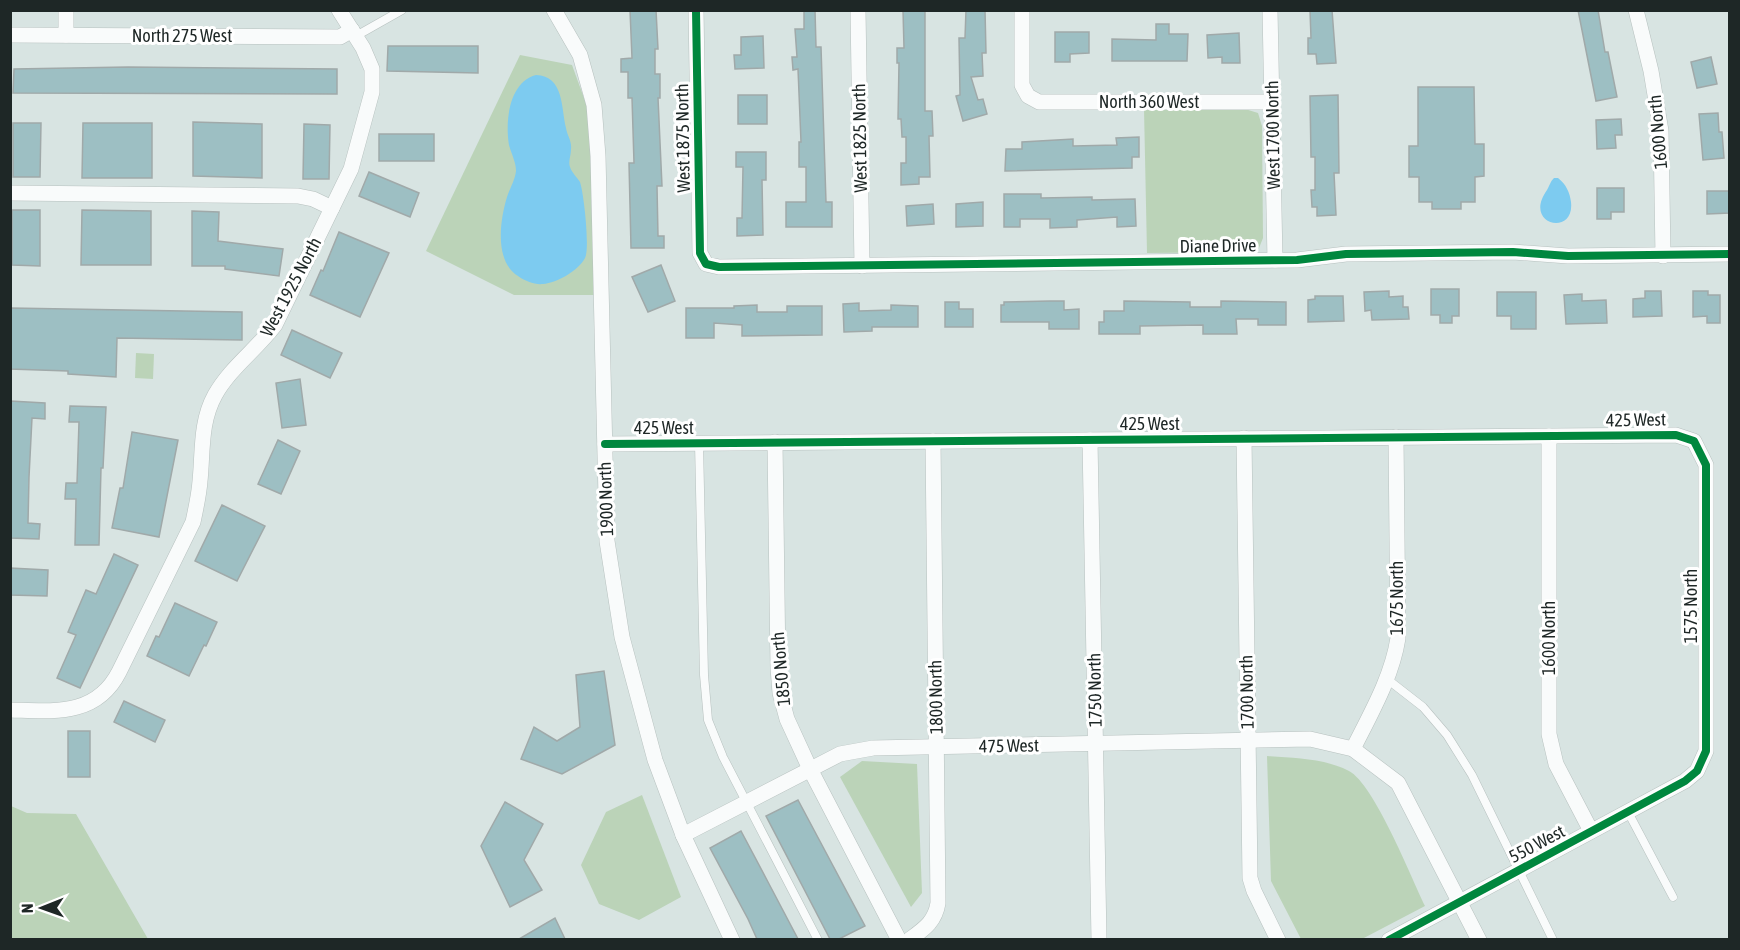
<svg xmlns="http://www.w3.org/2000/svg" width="1740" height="950" font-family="'Asap Condensed',sans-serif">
	<rect width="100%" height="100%" fill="#d8e4e2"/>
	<g fill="#bbd3b8">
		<path d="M520,55L572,65L588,109L592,159L594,295H514L426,251Z"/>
		<path d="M1144,109H1245L1258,113L1262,126L1263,238L1259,248L1249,252L1147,253Z"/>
		<path d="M136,353L154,354L153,379L135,378Z"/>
		<path d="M1267,756C1294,758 1324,758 1349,771C1374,784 1411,877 1425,906L1362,939H1301L1271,881Z"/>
		<path d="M862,761L917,764L922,893L911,907L840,777Z"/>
		<path d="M642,795L681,897L639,920L599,904L581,865L606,812Z"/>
		<path d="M11,806L27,813L76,814L148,939H11Z"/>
	</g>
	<g fill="#7dcbf0">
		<path d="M536,75C564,76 561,107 566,128C567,135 572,141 571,149C571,156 568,161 570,167C572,173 577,177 580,182C584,194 590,249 585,258C579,270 557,283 543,284C535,285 525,281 518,276C494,261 500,220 507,197C510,188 515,180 516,171C516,162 511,153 509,145C505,121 509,82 536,75Z"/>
		<path d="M1554,178H1558C1566,184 1570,193 1571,202C1575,237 1522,225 1547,190C1550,185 1550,182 1554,178Z"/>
	</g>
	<g fill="#9dbfc3" stroke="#a0a9a9" stroke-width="1.5">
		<path d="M630,10H656L658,49H655V74H660V98H658L662,186H657L658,236H664V248H631L629,163H634L632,98H628V72H621V59L632,58Z"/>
		<path d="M804,10H815L816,47H821L826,202H832V227H786V202H806V167H799V142H801L798,69L793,70L792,57H797L795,29H804Z"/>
		<path d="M903,10H925V111H932L933,136H929L930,177H919V184L901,185V163H906V137H902L901,119H898L899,63H897V48H904Z"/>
		<path d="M966,10H985L986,53H982L983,76L971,77L978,100L983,99L987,114L963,121L956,96L960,95L959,38H965Z"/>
		<path d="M1310,10H1332L1336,63L1317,64L1316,54H1308V38H1311Z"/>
		<path d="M1578,10H1598L1605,52H1608L1617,97L1596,101Z"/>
		<path d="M1156,24H1169V34H1188L1187,61H1112V39L1156,40Z"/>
		<path d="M1055,32H1089V53L1070,54V62H1055Z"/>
		<path d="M1239,33L1240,63H1222V57L1208,58L1207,35Z"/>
		<path d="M763,36L764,68L735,69L734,55H741V37Z"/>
		<path d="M388,46H478V73L387,71Z"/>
		<path d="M1711,57L1717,84L1697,88L1691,62Z"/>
		<path d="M128,67L337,69V94L13,93L14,69Z"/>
		<path d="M1418,87H1474L1475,144H1484V176L1475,177V202H1461V209H1432V202H1419V177H1409V146H1418Z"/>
		<rect x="738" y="95" width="29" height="29"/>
		<path d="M1338,95L1339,173H1334L1336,215L1317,216V207H1312L1311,190H1315V157H1311L1310,96Z"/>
		<path d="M1718,113L1719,132H1722L1724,158L1703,160L1699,114Z"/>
		<path d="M1621,119L1622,135H1615L1616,148L1597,149L1596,120Z"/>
		<path d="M193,122L262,124V178L193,176Z"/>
		<path d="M13,123H41L40,177H13Z"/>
		<path d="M83,123H152V178H82Z"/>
		<path d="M304,124L330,125L329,179H303Z"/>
		<rect x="379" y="134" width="55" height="27"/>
		<path d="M1139,137V157H1132V168L1005,171L1006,149H1022V142L1073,139V146L1117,145L1116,138Z"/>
		<path d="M736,152H766V180H762L763,235L737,236V218H742L743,167H736Z"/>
		<path d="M369,172L419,193L410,217L359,196Z"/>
		<path d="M1597,188H1624V212H1611V219H1597Z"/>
		<path d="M1707,191H1730V213L1707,214Z"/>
		<path d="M1004,194H1041V198L1092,197V200L1135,199L1136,226L1117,227V217L1077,220V227L1050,228V219H1020V227H1004Z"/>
		<path d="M983,202V226L956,227V204Z"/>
		<path d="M933,204L934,224L907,226L906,206Z"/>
		<path d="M12,210H40V266L12,265Z"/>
		<path d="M82,210L151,211V265H81Z"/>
		<path d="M192,211L219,212L218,241L283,249L279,276L225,269V266H192Z"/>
		<path d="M339,232L389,253L360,317L310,295L321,270L323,271Z"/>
		<path d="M661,265L675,301L648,312L632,277Z"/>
		<path d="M1431,289H1459V316H1452V323H1440V315H1431Z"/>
		<path d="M1389,291V297L1403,296V307H1408L1409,319L1372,320L1371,310L1365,311L1364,292Z"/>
		<path d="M1645,291H1661L1662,316L1633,317V299L1645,298Z"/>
		<path d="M1693,291H1708V295H1720V323H1707V316L1693,317Z"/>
		<path d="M1497,292H1536V329H1511V316H1497Z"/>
		<path d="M1582,294V301L1606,300L1607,323L1566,324L1564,295Z"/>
		<path d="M1315,296H1343L1344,321L1308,322V300L1315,299Z"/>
		<path d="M1050,301H1064V310L1079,309V329H1049V322H1001V305H1004V302Z"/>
		<path d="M1124,301L1190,302V307H1221V301L1286,302V325H1258V319H1236L1237,334H1203V325L1140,326V334H1099V322H1104V311H1124Z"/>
		<path d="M945,302H959V309H973V327H945Z"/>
		<path d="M859,303V311L891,310V305L918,306V327H872V331L844,332L843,304Z"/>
		<path d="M757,305V312H787V306H822V335L742,336V325L714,323V338H686V308H734V306Z"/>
		<path d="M10,308L242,312V340L117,338L116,377L68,374V371L10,369Z"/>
		<path d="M292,330L342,353L330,378L281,355Z"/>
		<path d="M300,379L306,425L282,428L276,383Z"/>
		<path d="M10,401L45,403V419L32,418L29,477L28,523L40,524L39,539L10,538Z"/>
		<path d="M70,406L106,407L103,468H101L99,545H75L76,499H65L66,483H77L79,422H69Z"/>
		<path d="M132,432L178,440L159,537L112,528L120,488H123Z"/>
		<path d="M278,440L300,451L281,494L258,484Z"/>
		<path d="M222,505L265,526L237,581L195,561Z"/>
		<path d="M114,554L138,565L80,688L57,678L76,635L68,632L86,590L96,594Z"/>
		<path d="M10,568L48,570L47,596L10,595Z"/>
		<path d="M175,603L217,622L206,646L204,645L189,676L147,656L156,636L159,637Z"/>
		<path d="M604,671L615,745L562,774L521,759L534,727L557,741L580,727L576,675Z"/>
		<path d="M124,701L165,720L155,742L114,722Z"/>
		<rect x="68" y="731" width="22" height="46"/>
		<path d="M798,800L865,926L839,939H830L766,816Z"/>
		<path d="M505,802L543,824L524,860L542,890L510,907L481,846Z"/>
		<path d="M741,831L768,882L798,939H757L748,919L710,848Z"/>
		<path d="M555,918L565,939H519Z"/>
	</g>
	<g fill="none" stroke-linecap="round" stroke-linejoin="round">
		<g stroke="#b7c1bf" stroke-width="9">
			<g id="lane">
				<path d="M356,36L402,10"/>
				<path d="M699,443L704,675L708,720L723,757L818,940"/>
				<path d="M1387,679L1423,707L1447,735L1472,775L1553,940"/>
				<path d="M1628,812L1673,897"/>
			</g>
		</g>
		<g stroke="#b7c1bf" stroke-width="16">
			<g id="street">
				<path d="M554,10L580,55L594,105L598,156L607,541L622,637L655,760L683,835L732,940"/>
				<path d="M696,10L700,253L706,264L719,267L1297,260L1346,254L1513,252L1568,256L1730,254"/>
				<path d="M858,10L862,266"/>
				<path d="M1022,10V85L1028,96L1039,102H1272"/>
				<path d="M1270,10L1275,260"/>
				<path d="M1636,10L1651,71L1661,131L1663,256"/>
				<path d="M10,35L340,37L352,30"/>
				<path d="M66,35V10"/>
				<path d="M10,193L298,196L313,199L332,208"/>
				<path d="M1549,436V734L1556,764L1591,831"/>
				<path d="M1244,438L1250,878L1254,891L1278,940"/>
				<path d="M1090,440L1099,940"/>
				<path d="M775,442L778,668L780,693L787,719L810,769L899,940"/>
				<path d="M605,444L1676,435L1694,441L1706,465V751L1697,771L1685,781L1389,940"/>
				<path d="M10,710C53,711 96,717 119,672L193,522C196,508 199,495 200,481C203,452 200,422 215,395C230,368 256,350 275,325L351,169L372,92V69L363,48L339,10"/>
				<path d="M1353,749C1371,713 1392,677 1398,638L1396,437"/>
				<path d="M683,835L840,754L873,748L1310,739L1353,749L1398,783L1479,940"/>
				<path d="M909,940C924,929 935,922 938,903L933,441"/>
			</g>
		</g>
		<use href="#lane" stroke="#f9fbfb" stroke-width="8"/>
		<use href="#street" stroke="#f9fbfb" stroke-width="15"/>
		<g stroke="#fff" stroke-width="11">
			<g id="cycleway">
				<path d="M696,10L700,253L706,264L719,267L1297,260L1346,254L1513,252L1568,256L1730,254"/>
				<path d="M605,444L1676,435L1694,441L1706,465V751L1697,771L1685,781L1389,940"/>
			</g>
		</g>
		<use href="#cycleway" stroke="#00873e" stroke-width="8"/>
	</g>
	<g text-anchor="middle" stroke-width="6" stroke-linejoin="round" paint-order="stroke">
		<g font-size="18" fill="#1e2726" stroke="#fff">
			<text x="182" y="42">North 275 West</text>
			<text x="1149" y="108">North 360 West</text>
			<text transform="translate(1658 132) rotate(-95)" y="6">1600 North</text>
			<text transform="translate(1273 135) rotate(-91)" y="6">West 1700 North</text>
			<text transform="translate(683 138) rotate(-91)" y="6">West 1875 North</text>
			<text transform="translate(860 138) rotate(-91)" y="6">West 1825 North</text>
			<text transform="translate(1218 246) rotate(-1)" y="6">Diane Drive</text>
			<text transform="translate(291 287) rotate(-62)" y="6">West 1925 North</text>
			<text transform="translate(1636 420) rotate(-1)" y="6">425 West</text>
			<text x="1150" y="430">425 West</text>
			<text x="664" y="434">425 West</text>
			<text transform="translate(606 499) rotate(-92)" y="6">1900 North</text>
			<text transform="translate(1397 598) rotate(-90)" y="6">1675 North</text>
			<text transform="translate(1691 606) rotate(-90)" y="6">1575 North</text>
			<text transform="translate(1549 638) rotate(-90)" y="6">1600 North</text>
			<text transform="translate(781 669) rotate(-95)" y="6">1850 North</text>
			<text transform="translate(1095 690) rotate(-91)" y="6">1750 North</text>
			<text transform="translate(1247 692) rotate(-91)" y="6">1700 North</text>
			<text transform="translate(936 697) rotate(-91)" y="6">1800 North</text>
			<text transform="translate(1009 746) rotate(-1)" y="6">475 West</text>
			<text transform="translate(1537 844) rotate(-28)" y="6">550 West</text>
		</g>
	</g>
	<rect width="1740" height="950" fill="none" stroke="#1e2726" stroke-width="24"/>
	<g transform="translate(42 908) rotate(269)" stroke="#ffffff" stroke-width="4.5" paint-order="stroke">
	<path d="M0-4.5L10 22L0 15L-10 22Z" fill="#1e2726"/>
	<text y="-9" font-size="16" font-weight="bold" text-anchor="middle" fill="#1e2726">N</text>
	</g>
</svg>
